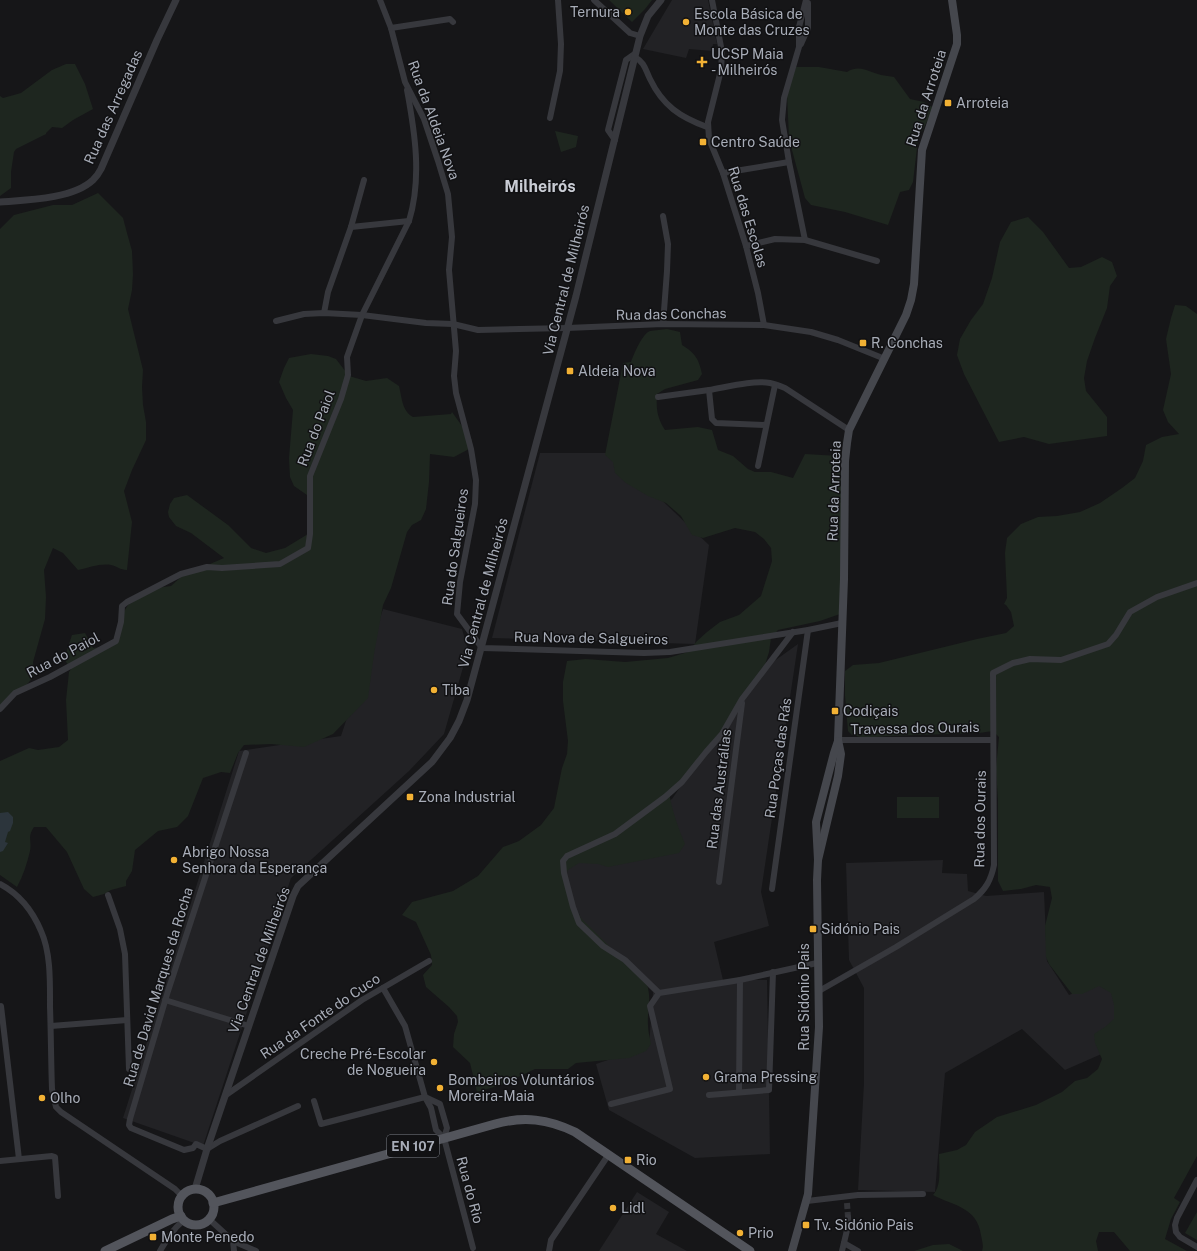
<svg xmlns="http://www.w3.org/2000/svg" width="1197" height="1251" font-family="'Public Sans',sans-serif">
	<rect width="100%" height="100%" fill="#161618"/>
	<g fill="#222225">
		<path d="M672,0H708L717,44H713L712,51L689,49L686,58L643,49Z"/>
		<path d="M540,453H612L709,545L695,644L492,638Z"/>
		<path d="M383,609L462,629L468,650L444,734L409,771L291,878L203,1146L123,1118L239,751L341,736Z"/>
		<path d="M798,644L761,892L769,926L714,942L723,980H767L770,1154L695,1158L609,1110L596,1064L649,1046L653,992L573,918L559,865L672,799L759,672Z"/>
		<path d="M943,860L942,873L967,874L968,891L986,896L1044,892L1047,961L1069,995L1112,978L1138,1038L1065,1070L1022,1029L945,1073L935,1192L858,1190L864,1083V988L849,960L846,863Z"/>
		<path d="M637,1192L669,1212L656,1234L687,1251H599Z"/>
	</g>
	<g fill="#1e261f">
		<path d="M609,0H652L645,9L632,22Z"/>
		<path d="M66,64H75L85,84L93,109L73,120L62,128L52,127L46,133V134L16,149L14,152L11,172V188L0,196V96L3,98L21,93L52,70Z"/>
		<path d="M796,67H819L847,72C860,64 868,72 881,75C885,76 890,76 894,77L910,99L924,102L934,108L918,139L913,182L909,190L900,192L888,225L845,212L811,205L805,198L789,139L787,94Z"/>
		<path d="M555,131L578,136L576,147L561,152Z"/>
		<path d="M98,193L123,218L127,233L132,251L133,274L132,290L128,309L143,370L142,387L143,405L146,422V440L132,470L124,491L132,522L127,570C120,570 117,566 111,565C101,563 88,568 78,570L63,553L53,548L44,570L46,597L45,619L33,662L34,676L24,688L0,705V229L14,215L53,205H72Z"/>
		<path d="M1028,217L1043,232L1069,268L1081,267L1102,257L1112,262L1117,276L1110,286L1107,308L1095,338L1087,361L1084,378L1086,391L1107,417V436L1049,444L1024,437L999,442L964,374L957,355L960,339L971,320L983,304L992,278L1000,242L1011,222Z"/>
		<path d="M1175,305L1186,306L1197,314V1156L1174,1198L1180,1202L1171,1219L1165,1239L1187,1251H1130L1114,1232H1099L1096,1241L1098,1251H982C984,1246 982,1241 981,1235C977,1207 954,1206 933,1195C942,1185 939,1167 939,1154L957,1150L966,1145L975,1132L997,1117L1036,1105L1062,1092L1075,1081L1087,1078L1098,1069L1102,1059L1095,1043L1094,1034L1105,1027L1114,1019V1005L1111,993L1099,986L1082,994H1072L1049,964L1046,957L1045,926L1052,898L1050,887L1036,885L1021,889L1003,891L998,881V801L996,768L999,737L993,731L979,733L887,736L865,738L852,735L848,731L845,696V671L853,665L879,663L977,639L1006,633L1014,626L1011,612L1006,605L1004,604L1007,598L1005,553L1007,538L1021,524L1038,517L1057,516L1080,512L1100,503L1122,488L1135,478L1143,461L1146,445L1162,437L1179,434L1168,422L1163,410L1171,374L1166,339L1171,318Z"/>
		<path d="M667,329L680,332L682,345C695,353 699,359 702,374L698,380L665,389L657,394C656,408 657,418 665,430L698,427L712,430L718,450L733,456L748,469L755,472H771L793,478L805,454L839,456L842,496L840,614L820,621L778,630L771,638L769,652L764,668L703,757L669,792C672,811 678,827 685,844L679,853L608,867L598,864L579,863L568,870L565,876L573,904L581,918L647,984C652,1002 647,1009 648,1025C648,1032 650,1038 651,1044L646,1051L629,1058L576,1063L568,1069H535L501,1085L477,1092L470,1063L453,1047L454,1034L458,1022L457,1016L449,1007L426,987L423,975L432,965L431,955L416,922L402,915L412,902L453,891L478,876L503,847L519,841L541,825L554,808L562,768L567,754L568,741L563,701V682L567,661L586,659L625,662L668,658L688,652L697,641L707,632L720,622L739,615L761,596L772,561L771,548L764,539L755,532L735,528L703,538L692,535L681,516L666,503L648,496L626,483L615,473L613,462L605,455L623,363L631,362C634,354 642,334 650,331C655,330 662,330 667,329Z"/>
		<path d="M311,354L328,356L336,359L349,376L366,381L387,378L399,386C402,398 402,411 413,417L451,414L452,412L472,440L469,449L454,457L430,454L429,482L426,509L421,520L412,525L407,532L391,588L383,605L374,654L368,698L333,734L304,747L271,744L244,745L238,753L230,773L221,772L203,778L188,816L177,827L158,831L135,850L132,871L126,881V886L111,890L104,894L93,897L84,889L67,852L46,827H34C27,837 32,841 30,851C27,864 23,876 17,887L0,875V761L29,748L38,750L59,747L68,740L66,700L69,672L71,669L64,659L72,635L85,633L93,648L108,646L120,636L123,613L128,605L156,588L171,586L182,576L224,558L191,533L176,526L169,517L168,512L170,504L174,498L187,495L228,525L251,548L266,553L285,548L308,534L307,495L294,486L290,477L289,458L293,410L286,398L279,382L284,368L289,358Z"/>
		<rect x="897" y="797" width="42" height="21"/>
		<path d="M1197,1212V1240L1185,1233Z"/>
		<path d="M949,1244L963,1251H914L933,1245Z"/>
	</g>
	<path fill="#2c353c" d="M8,812L13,817V823L10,831L8,832L5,842L8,843L3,851L0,852V813Z"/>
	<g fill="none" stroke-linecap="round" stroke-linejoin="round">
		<path stroke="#333438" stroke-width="6" stroke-dasharray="6 3" stroke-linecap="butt" d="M847,1203L848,1217"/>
		<g stroke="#37383d" stroke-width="6">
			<path d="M380,0L391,28L405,82L424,119L438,161L448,194L452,237L449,270L456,351L454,376L456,393L471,449L476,480L475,504L460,582L457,614L482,648L644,653L670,652L808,630L842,623"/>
			<path d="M594,0L630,33L640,36"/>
			<path d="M712,0L722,52L721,70L708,122L709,139L723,173L746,246L758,293L764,325"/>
			<path d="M391,28L450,19L453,22"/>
			<path d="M801,44L808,28V3"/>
			<path d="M635,57C645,63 645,69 650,79C663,106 680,117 707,127"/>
			<path d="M550,118L560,71L561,44L558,0"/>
			<path d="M615,140L608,130L626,60L636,53"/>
			<path d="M723,173L789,162"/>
			<path d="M663,216L668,244L667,271L663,324"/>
			<path d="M351,227L409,221"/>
			<path d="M805,240L789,162L782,120L784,98L799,47V27L806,0"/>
			<path d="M746,246L775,239L805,240L877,261"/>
			<path d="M324,313L328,292L351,227L364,180"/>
			<path d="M276,321L304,314L324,313L362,315L426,323L453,324L478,330L567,328L663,324L764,325L811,332L838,340L885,359"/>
			<path d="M658,397L709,390"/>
			<path d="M766,425L716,423L712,419L709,390C727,387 752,380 770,383C775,384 780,386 785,388L849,430"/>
			<path d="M758,466L775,385"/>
			<path d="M0,709L15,693L50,677L116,641L121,622L122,606L127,602L181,574L207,567L222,568L280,564L308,548L310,534V476L341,399L348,375L347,357L362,315L409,221C422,178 415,133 407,90"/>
			<path d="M838,740H992"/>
			<path d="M246,753L168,991L130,1119L129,1125L131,1128L184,1150L193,1148L196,1144L207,1149L220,1141L298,1106"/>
			<path d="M719,882L742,703"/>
			<path d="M0,884C19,894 33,912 41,931C51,953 50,983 50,1007C51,1034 51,1062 52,1089L56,1107L61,1112L175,1189L182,1196"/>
			<path d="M772,889L808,630"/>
			<path d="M108,895L120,929L125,954L129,1069"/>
			<path d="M383,988L405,1026L425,1097L431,1108L436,1130L444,1138L473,1248"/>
			<path d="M819,991L896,947L974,899C986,889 991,880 994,865L993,673L1013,663L1030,659L1061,660L1108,644L1116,635L1130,612L1157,597L1197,583"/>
			<path d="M659,993L625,960L603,946L579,923L573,907L564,873L563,861L567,856L615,834L665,797L682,782L706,752L722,734L742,699L793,632"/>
			<path d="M165,1000L249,1026"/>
			<path d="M1,1006L19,1159"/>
			<path d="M51,1026L127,1020"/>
			<path d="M739,1092L740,980"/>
			<path d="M226,1095L362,1000L429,961"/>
			<path d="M709,1095L769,1090L773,972"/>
			<path d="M425,1097L440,1104L447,1128L444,1138"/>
			<path d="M314,1101L321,1124L425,1097"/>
			<path d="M611,1104L670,1089L650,1006L659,993L740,980L817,963"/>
			<path d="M0,1161L52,1156L55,1157L58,1196"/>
			<path d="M1197,1180L1177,1218L1175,1225L1176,1232L1180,1237L1197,1247"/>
			<path d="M807,1201L858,1195L923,1194"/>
			<path d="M209,1219L233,1241L256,1251"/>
			<path d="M233,1241L234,1251"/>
			<path d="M844,1243L858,1251"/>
			<path d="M160,1251C167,1239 173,1229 184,1220"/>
			<path d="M549,1251L551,1240L609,1154"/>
			<path d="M842,1251L848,1226V1217"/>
		</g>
		<g stroke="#37383d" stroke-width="7">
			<path d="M0,202C27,200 73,199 93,180C96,177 99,173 101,169L157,40L176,0"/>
			<path d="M195,1189L207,1149L293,896L298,886L432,762L450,738L459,721L467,700L576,296L640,36L648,16L661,0"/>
		</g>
		<g stroke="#45474d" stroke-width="8">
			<path d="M818,860L838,776L841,754L838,740L844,579L845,461L847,443L849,430L906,315L911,300L914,284L922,150L957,44V35L952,0"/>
			<path d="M792,1251L808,1194L819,1027L817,880L818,860L816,822L834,753L838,741"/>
		</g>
		<g stroke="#53555c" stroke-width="9">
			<circle cx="196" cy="1207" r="18"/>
			<path d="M213,1203L495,1124C524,1116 548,1119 575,1132L750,1251"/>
			<path d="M105,1251L172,1219L181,1216"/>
		</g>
	</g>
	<g fill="#f2b134" stroke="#111113" stroke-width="1.5">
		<circle cx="628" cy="12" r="4"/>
		<circle cx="686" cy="22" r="4"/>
		<path d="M700 56h4v4h4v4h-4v4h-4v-4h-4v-4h4z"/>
		<rect x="944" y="99" width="8" height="8" rx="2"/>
		<rect x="699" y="138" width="8" height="8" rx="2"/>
		<rect x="859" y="339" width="8" height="8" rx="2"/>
		<rect x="566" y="367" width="8" height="8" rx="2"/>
		<circle cx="434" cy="690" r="4"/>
		<rect x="831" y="707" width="8" height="8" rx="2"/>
		<rect x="406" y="793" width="8" height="8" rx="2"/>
		<circle cx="174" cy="860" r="4"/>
		<rect x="809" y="925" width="8" height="8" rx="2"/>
		<circle cx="434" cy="1062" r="4"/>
		<circle cx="706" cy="1077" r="4"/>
		<circle cx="440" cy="1088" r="4"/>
		<circle cx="42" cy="1098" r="4"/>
		<rect x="624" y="1156" width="8" height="8" rx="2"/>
		<circle cx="613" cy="1208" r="4"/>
		<rect x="802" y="1221" width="8" height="8" rx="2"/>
		<circle cx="740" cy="1233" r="4"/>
		<rect x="149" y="1233" width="8" height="8" rx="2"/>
	</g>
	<g text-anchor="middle" stroke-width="3" stroke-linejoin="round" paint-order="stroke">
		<rect fill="#111113" stroke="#7b7e86" stroke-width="1" x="387" y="1135" width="52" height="22" rx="3"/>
		<g font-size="13" font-weight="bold" fill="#a8adb8">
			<text x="413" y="1151">EN 107</text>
		</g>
		<g font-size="14" fill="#a8adb8" stroke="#111113" text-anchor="start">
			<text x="620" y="17" text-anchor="end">Ternura</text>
			<text x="694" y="19">Escola Básica de<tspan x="694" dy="16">Monte das Cruzes</tspan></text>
			<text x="711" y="59">UCSP Maia<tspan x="711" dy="16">- Milheirós</tspan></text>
			<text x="956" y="108">Arroteia</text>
			<text x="711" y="147">Centro Saúde</text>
			<text x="871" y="348">R. Conchas</text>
			<text x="578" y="376">Aldeia Nova</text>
			<text x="442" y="695">Tiba</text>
			<text x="843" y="716">Codiçais</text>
			<text x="418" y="802">Zona Industrial</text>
			<text x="182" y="857">Abrigo Nossa<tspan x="182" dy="16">Senhora da Esperança</tspan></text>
			<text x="821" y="934">Sidónio Pais</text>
			<text x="426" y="1059" text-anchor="end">Creche Pré-Escolar<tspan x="426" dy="16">de Nogueira</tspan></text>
			<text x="714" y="1082">Grama Pressing</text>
			<text x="448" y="1085">Bombeiros Voluntários<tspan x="448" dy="16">Moreira-Maia</tspan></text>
			<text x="50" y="1103">Olho</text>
			<text x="636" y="1165">Rio</text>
			<text x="621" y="1213">Lidl</text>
			<text x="814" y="1230">Tv. Sidónio Pais</text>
			<text x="748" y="1238">Prio</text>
			<text x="161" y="1242">Monte Penedo</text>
		</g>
		<g font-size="14" fill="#a8adb8" stroke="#111113">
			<text transform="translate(926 98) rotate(-72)" y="5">Rua da Arroteia</text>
			<text transform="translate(113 107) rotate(-66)" y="5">Rua das Arregadas</text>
			<text transform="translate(434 120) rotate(70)" y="5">Rua da Aldeia Nova</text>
			<text transform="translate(748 217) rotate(73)" y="5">Rua das Escolas</text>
			<text transform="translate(566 280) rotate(-76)" y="5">Via Central de Milheirós</text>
			<text transform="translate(671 314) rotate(-1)" y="5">Rua das Conchas</text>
			<text transform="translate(316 428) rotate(-69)" y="5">Rua do Paiol</text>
			<text transform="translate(834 491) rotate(-88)" y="5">Rua da Arroteia</text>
			<text transform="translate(455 547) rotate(-82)" y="5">Rua do Salgueiros</text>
			<text transform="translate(483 593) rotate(-75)" y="5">Via Central de Milheirós</text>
			<text transform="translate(591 638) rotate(1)" y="5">Rua Nova de Salgueiros</text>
			<text transform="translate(63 655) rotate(-28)" y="5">Rua do Paiol</text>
			<text transform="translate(915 728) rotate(-1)" y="5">Travessa dos Ourais</text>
			<text transform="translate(778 758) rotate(-82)" y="5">Rua Poças das Rás</text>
			<text transform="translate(719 789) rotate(-83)" y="5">Rua das Austrálias</text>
			<text transform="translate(980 819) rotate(-89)" y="5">Rua dos Ourais</text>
			<text transform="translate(259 960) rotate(-70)" y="5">Via Central de Milheirós</text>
			<text transform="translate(158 987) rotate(-73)" y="5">Rua de David Marques da Rocha</text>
			<text transform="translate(804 997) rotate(-90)" y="5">Rua Sidónio Pais</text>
			<text transform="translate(320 1016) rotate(-34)" y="5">Rua da Fonte do Cuco</text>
			<text transform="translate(470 1190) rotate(75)" y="5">Rua do Rio</text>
		</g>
		<g font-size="16" font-weight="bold" fill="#c9ccd4" stroke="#111113">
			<text x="540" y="192">Milheirós</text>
		</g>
	</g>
</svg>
